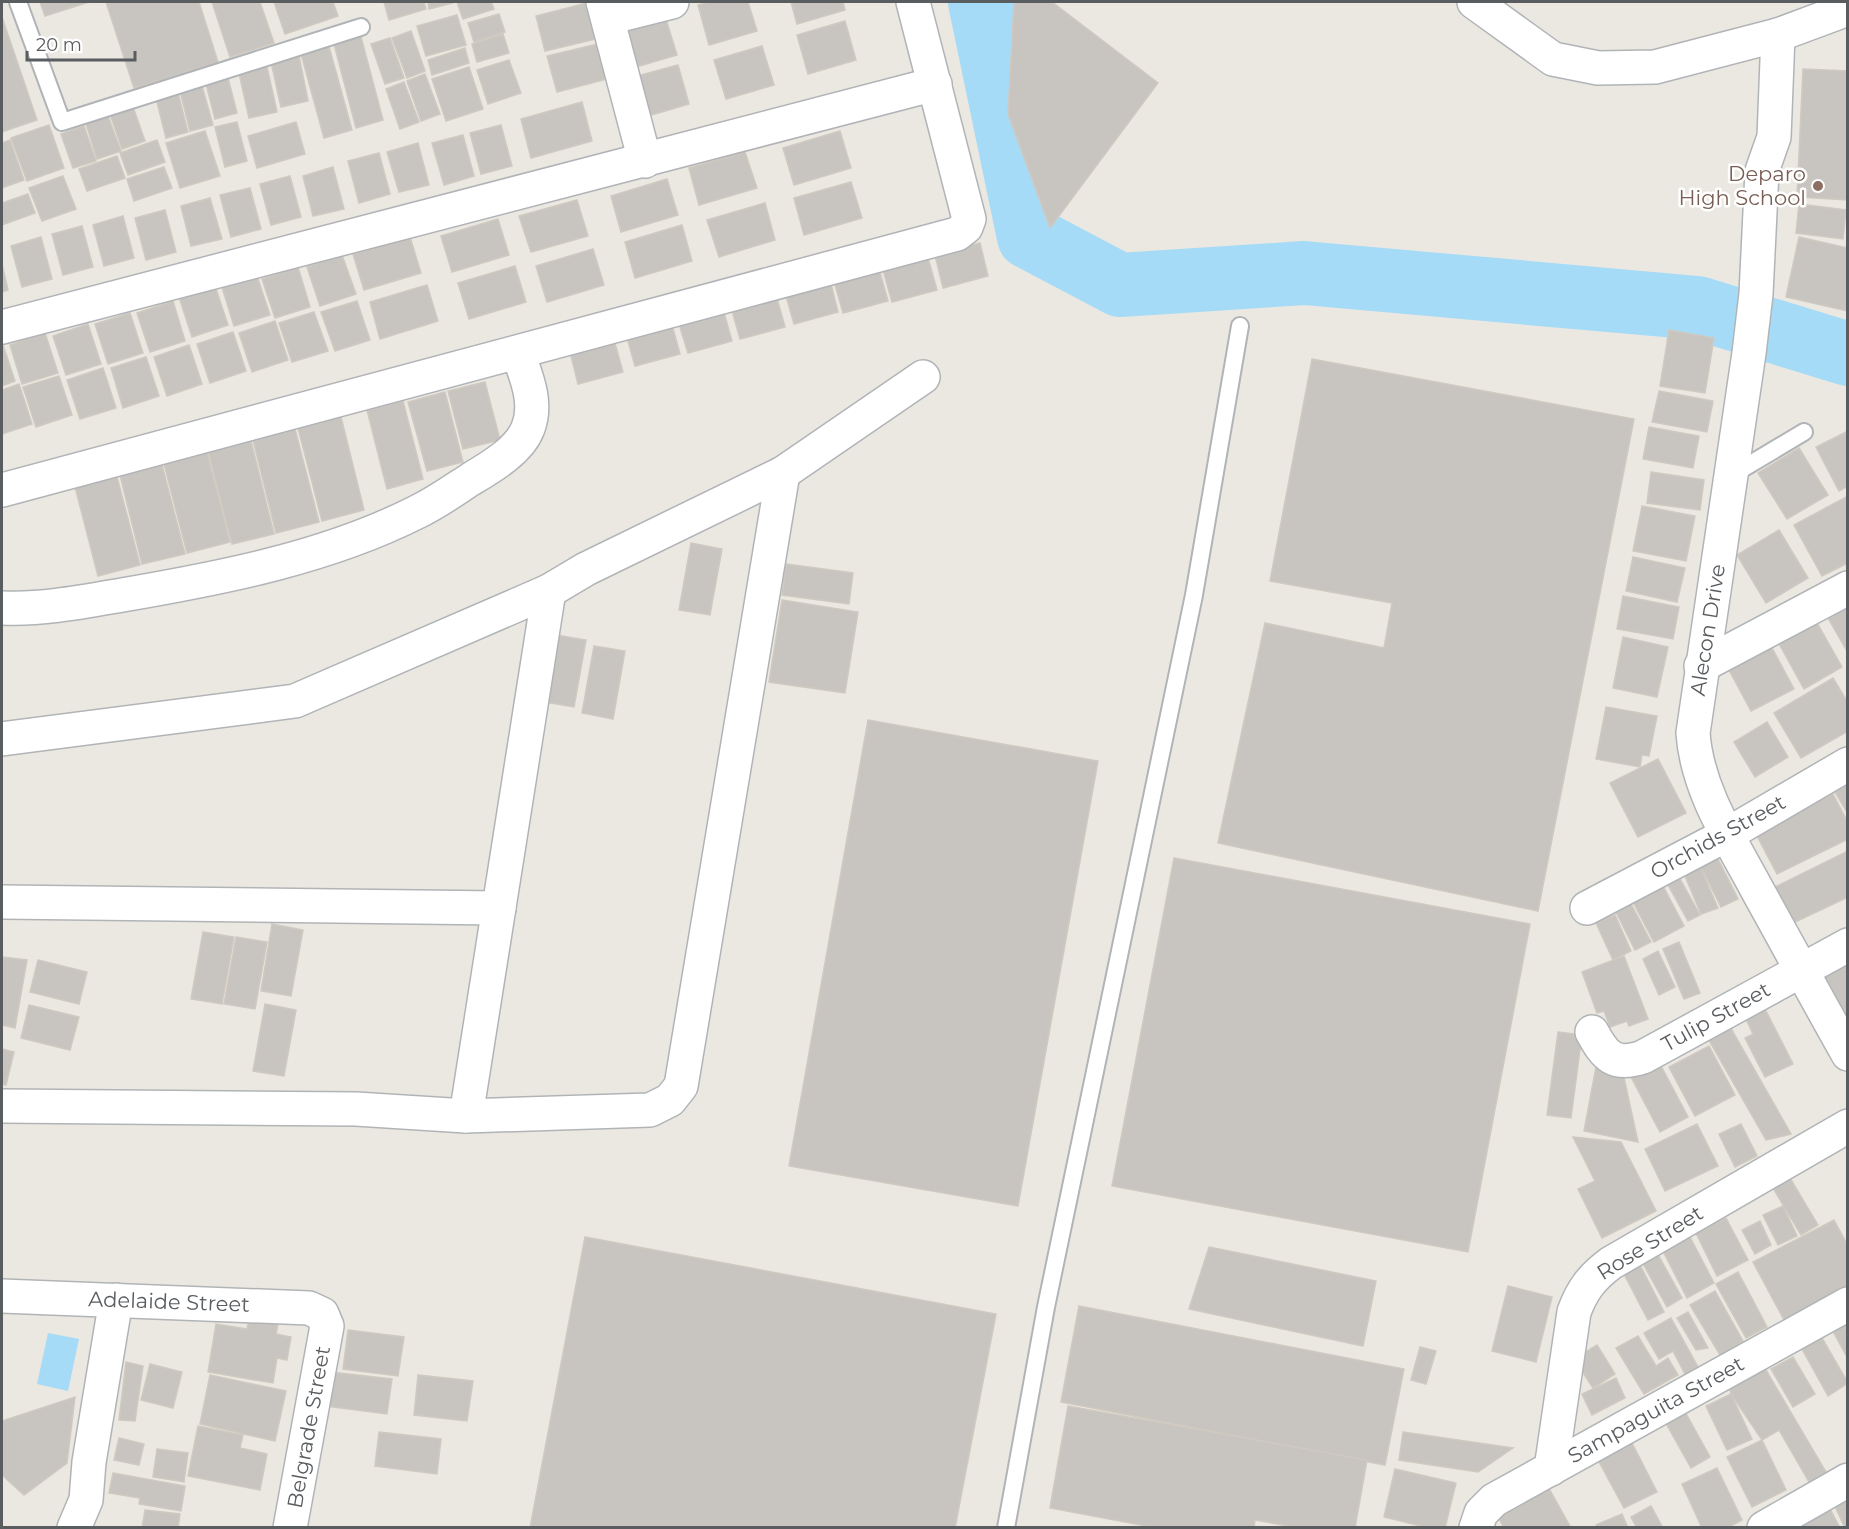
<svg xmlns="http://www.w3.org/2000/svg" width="1849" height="1529" font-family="Montserrat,sans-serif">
	<rect width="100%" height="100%" fill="#ebe8e1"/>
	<path fill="#a5dbf7" d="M48,1333L79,1339L68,1391L37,1384Z"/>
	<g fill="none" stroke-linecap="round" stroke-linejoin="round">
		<path stroke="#a5dbf7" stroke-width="64" d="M980,2L1029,237L1120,285L1304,273L1698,308L1848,354"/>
	</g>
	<g fill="#c8c5c0" stroke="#cfc9c0" stroke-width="1.5">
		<path d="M40,2H89L45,16Z"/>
		<path d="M106,2H199L218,62L134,88Z"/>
		<path d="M212,2H260L274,43L230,57Z"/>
		<path d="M274,2H333L338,16L285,34Z"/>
		<path d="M384,2H424L426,9L389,20Z"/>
		<path d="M428,2H451L452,3L429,9Z"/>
		<path d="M457,2H491L494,9L463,19Z"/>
		<path d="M710,2H748L757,31L709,45L698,5Z"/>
		<path d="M791,2H843L845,10L797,24Z"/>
		<path d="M1014,2H1052L1158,83L1050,228L1008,114Z"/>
		<path d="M587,3L596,39L545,51L536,16Z"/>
		<path d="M499,14L505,32L474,42L468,23Z"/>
		<path d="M457,15L466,45L426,56L417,26Z"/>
		<path d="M665,16L677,55L629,69L617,30Z"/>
		<path d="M2,17L37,120L2,132Z"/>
		<path d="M845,21L856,60L808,74L797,35Z"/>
		<path d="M411,31L425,71L407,78L392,38Z"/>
		<path d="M360,33L383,120L356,128L333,40Z"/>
		<path d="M503,34L509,53L477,62L472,44Z"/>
		<path d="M390,38L404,78L385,84L371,44Z"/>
		<path d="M328,43L352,130L324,138L300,50Z"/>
		<path d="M598,44L607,79L557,92L547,56Z"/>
		<path d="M762,46L774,85L726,99L714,60Z"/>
		<path d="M465,48L469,63L432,75L428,60Z"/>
		<path d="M299,56L308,101L281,107L271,62Z"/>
		<path d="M509,60L521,93L488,104L477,70Z"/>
		<path d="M678,65L689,104L641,118L630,78Z"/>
		<path d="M267,67L277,112L249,118L239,73Z"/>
		<path d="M469,67L483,109L446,121L432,79Z"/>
		<path d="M1803,69L1848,71V200L1797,197Z"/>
		<path d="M227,74L237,113L215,119L205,80Z"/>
		<path d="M425,74L440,114L421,121L407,81Z"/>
		<path d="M404,82L419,122L400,129L386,89Z"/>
		<path d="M202,86L213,125L190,131L180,91Z"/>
		<path d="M178,93L188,132L166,138L156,98Z"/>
		<path d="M582,102L592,141L531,158L521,119Z"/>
		<path d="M133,107L145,141L122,149L110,114Z"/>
		<path d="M108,116L121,151L97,159L86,124Z"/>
		<path d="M237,122L247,161L225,167L215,127Z"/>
		<path d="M296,122L305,154L257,168L248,136Z"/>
		<path d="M49,125L64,168L27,181L11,138Z"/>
		<path d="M501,125L512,166L481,174L470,133Z"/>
		<path d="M84,126L96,161L73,168L61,134Z"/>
		<path d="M205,131L220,176L180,188L166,143Z"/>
		<path d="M840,131L851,168L794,185L783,148Z"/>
		<path d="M463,135L474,176L444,185L432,143Z"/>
		<path d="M10,140L24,180L2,188V143Z"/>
		<path d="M157,140L165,162L128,175L120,153Z"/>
		<path d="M418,143L429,185L399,192L387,152Z"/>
		<path d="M745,152L757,188L699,205L689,168Z"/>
		<path d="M379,153L390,194L359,203L348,161Z"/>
		<path d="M117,156L125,178L87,191L79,169Z"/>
		<path d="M164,167L172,188L134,201L127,179Z"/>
		<path d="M333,167L344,209L313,216L303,176Z"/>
		<path d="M63,176L76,209L42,221L29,188Z"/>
		<path d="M290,176L301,217L271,225L260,184Z"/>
		<path d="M667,179L678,215L621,232L611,196Z"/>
		<path d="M851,182L862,218L804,235L794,198Z"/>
		<path d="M250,188L261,229L231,237L220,195Z"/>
		<path d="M28,194L35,213L2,225V203Z"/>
		<path d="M210,198L222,239L191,246L181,206Z"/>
		<path d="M577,200L588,236L531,252L519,216Z"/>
		<path d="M765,203L775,240L719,257L707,220Z"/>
		<path d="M1799,204L1846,210L1843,239L1796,233Z"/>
		<path d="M165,210L176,252L146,260L135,218Z"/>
		<path d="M123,216L134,258L104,266L93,225Z"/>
		<path d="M498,219L509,255L452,272L441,236Z"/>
		<path d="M682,225L692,261L635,278L625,242Z"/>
		<path d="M82,226L93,267L63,275L52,234Z"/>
		<path d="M41,237L52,279L22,287L11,246Z"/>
		<path d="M410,237L421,273L364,290L353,254Z"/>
		<path d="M1799,237L1848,248V311L1786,297Z"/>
		<path d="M980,243L988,276L943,288L935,255Z"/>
		<path d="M593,249L604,285L547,302L536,266Z"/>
		<path d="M342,255L356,294L320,306L307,267Z"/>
		<path d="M928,258L937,290L892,302L883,270Z"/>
		<path d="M2,264L8,290L2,292Z"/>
		<path d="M515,266L526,302L469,319L458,283Z"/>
		<path d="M298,267L310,307L275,318L262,279Z"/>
		<path d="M879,269L888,301L843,313L834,281Z"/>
		<path d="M257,276L270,315L234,326L222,287Z"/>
		<path d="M830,280L838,312L794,324L785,292Z"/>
		<path d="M427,285L438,321L380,339L370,302Z"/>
		<path d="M215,286L228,325L192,337L179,297Z"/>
		<path d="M776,295L785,327L740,339L731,307Z"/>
		<path d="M173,301L185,341L150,352L137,313Z"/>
		<path d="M357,301L370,340L335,351L321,312Z"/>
		<path d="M723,309L732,341L688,353L678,321Z"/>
		<path d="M314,312L328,351L292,362L279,323Z"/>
		<path d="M130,313L143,353L108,364L95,324Z"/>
		<path d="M275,321L288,360L252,372L239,333Z"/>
		<path d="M671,321L680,354L635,366L626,334Z"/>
		<path d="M88,324L101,364L66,375L53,336Z"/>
		<path d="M1669,330L1714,338L1705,393L1660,386Z"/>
		<path d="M233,332L246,371L210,383L197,344Z"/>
		<path d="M45,333L58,373L22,384L10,345Z"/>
		<path d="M614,340L623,372L578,384L570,352Z"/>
		<path d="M2,342L15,381L2,386Z"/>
		<path d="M189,345L202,384L167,396L154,357Z"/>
		<path d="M146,357L159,396L123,408L111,368Z"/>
		<path d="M1312,359L1634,419L1538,911L1218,843L1265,623L1384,648L1392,603L1270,581Z"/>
		<path d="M103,368L116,408L80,419L67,380Z"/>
		<path d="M59,376L72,415L36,427L23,387Z"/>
		<path d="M485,382L500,440L463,449L448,391Z"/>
		<path d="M19,384L32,424L2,434V390Z"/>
		<path d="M1659,391L1713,401L1707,432L1652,422Z"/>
		<path d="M445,392L463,462L427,471L408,402Z"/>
		<path d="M403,401L423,479L387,489L367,410Z"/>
		<path d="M341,417L364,510L322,521L298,428Z"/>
		<path d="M1649,427L1699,436L1693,468L1643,459Z"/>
		<path d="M295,429L319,522L276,533L253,440Z"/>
		<path d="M1848,431V486L1839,491L1816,447Z"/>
		<path d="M251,441L274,534L232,544L208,451Z"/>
		<path d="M1799,448L1828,495L1787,519L1758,473Z"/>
		<path d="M206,449L230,542L187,553L163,460Z"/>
		<path d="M161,461L185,554L142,564L119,471Z"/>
		<path d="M1651,472L1704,480L1700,510L1647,503Z"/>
		<path d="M116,473L140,565L98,576L74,483Z"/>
		<path d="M1848,496V563L1822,576L1794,525Z"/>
		<path d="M1642,506L1695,516L1686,561L1633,551Z"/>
		<path d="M1779,530L1808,578L1766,603L1737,555Z"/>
		<path d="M691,543L722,549L710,615L679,610Z"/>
		<path d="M1633,557L1685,568L1677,602L1626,591Z"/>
		<path d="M786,564L853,573L849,604L782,595Z"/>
		<path d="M1623,596L1679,607L1673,639L1617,629Z"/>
		<path d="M1848,596V653L1823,609Z"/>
		<path d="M782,600L858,612L845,693L769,682Z"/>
		<path d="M1816,621L1842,667L1804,689L1778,642Z"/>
		<path d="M556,635L586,640L574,707L544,702Z"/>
		<path d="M1623,637L1668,647L1657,697L1613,688Z"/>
		<path d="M594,646L625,651L613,719L582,713Z"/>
		<path d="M1771,646L1794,689L1751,711L1728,668Z"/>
		<path d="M1833,678L1848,703V731L1801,758L1774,713Z"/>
		<path d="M1606,707L1657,716L1649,756L1642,755L1640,767L1596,759Z"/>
		<path d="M868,720L1098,761L1018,1206L789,1166Z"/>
		<path d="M1767,722L1788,757L1755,777L1734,742Z"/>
		<path d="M1658,759L1686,813L1638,837L1610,783Z"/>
		<path d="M1848,785V814L1835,792Z"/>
		<path d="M1833,794L1848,823V839L1777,874L1755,832Z"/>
		<path d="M1848,851V897L1791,924L1773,888Z"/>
		<path d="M1716,855L1738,899L1721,907L1699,863Z"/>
		<path d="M1174,858L1530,924L1468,1252L1112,1186Z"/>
		<path d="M1698,862L1718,908L1701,914L1682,869Z"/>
		<path d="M1679,877L1700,915L1688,921L1667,883Z"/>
		<path d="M1662,884L1684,926L1654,942L1632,900Z"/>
		<path d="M1630,902L1651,942L1635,950L1615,910Z"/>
		<path d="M1615,915L1631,951L1613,960L1596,923Z"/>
		<path d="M272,924L303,930L291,996L261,991Z"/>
		<path d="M203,932L234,937L222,1004L191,999Z"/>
		<path d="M236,937L267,942L255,1009L224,1004Z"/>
		<path d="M1679,942L1700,993L1684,999L1663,949Z"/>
		<path d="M1658,951L1675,987L1659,995L1643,959Z"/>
		<path d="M1848,953V1016H1847L1820,969Z"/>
		<path d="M1624,956L1648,1019L1629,1026L1627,1021L1610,1027L1604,1011L1597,1013L1582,972Z"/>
		<path d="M2,957L27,960L15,1028L2,1025Z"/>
		<path d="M38,960L87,972L79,1004L30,992Z"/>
		<path d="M265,1004L296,1010L284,1076L253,1071Z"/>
		<path d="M29,1005L79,1017L70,1050L21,1038Z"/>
		<path d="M1764,1007L1793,1064L1765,1077L1745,1038L1753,1034L1745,1017Z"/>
		<path d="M1728,1023L1791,1134L1766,1140L1706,1035Z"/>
		<path d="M1558,1032L1582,1035L1571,1118L1547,1115Z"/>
		<path d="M1709,1046L1735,1095L1695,1116L1669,1067Z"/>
		<path d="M2,1049L14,1052L6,1085L2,1084Z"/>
		<path d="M1659,1062L1688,1117L1660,1132L1631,1077Z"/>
		<path d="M1596,1067L1623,1073L1638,1142L1584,1131Z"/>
		<path d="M1697,1124L1718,1166L1665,1191L1645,1149Z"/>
		<path d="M1741,1124L1757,1156L1735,1167L1719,1134Z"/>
		<path d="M1573,1137L1621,1142L1656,1211L1602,1238L1578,1189L1595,1181Z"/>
		<path d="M1784,1168L1818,1225L1801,1235L1767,1178Z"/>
		<path d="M1783,1206L1797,1236L1778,1245L1763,1215Z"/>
		<path d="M1726,1218L1748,1260L1717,1276L1696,1233Z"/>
		<path d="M1834,1220L1848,1246V1287L1784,1320L1753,1262Z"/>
		<path d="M1760,1221L1771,1245L1755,1254L1742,1230Z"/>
		<path d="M585,1237L996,1314L955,1528H530Z"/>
		<path d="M1690,1237L1714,1283L1687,1298L1663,1251Z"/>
		<path d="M1209,1247L1376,1281L1363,1346L1189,1309Z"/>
		<path d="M1656,1251L1682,1298L1667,1307L1641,1260Z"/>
		<path d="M1640,1265L1664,1312L1648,1320L1624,1274Z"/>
		<path d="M1738,1272L1767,1327L1746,1338L1716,1284Z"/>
		<path d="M1508,1286L1552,1297L1536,1362L1492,1351Z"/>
		<path d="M1715,1291L1743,1341L1720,1355L1690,1305Z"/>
		<path d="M1079,1306L1404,1369L1385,1465L1061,1402Z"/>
		<path d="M1688,1312L1708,1348L1696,1350L1677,1318Z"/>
		<path d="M1848,1314V1359L1829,1324Z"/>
		<path d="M1671,1318L1698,1367L1685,1374L1673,1351L1659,1359L1644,1333Z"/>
		<path d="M249,1319L278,1324L276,1334L291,1337L287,1360L277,1358L273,1383L208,1372L216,1324L247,1329Z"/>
		<path d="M348,1330L404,1337L398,1376L343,1369Z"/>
		<path d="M1638,1336L1656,1366L1668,1358L1678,1375L1644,1394L1616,1348Z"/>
		<path d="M1822,1338L1848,1383L1828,1396L1802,1349Z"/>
		<path d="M1597,1345L1615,1374L1593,1388L1574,1359Z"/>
		<path d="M1420,1347L1436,1351L1426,1384L1411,1380Z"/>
		<path d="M1793,1357L1815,1394L1793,1407L1771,1369Z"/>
		<path d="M126,1362L143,1366L135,1421L119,1420Z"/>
		<path d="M150,1364L182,1372L173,1408L141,1400Z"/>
		<path d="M1763,1365L1826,1472L1809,1482L1779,1430L1762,1440L1731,1394L1729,1385Z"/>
		<path d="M330,1372L392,1379L387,1414L326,1406Z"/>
		<path d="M210,1375L286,1391L275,1441L200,1424Z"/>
		<path d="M418,1375L473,1381L467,1421L414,1415Z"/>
		<path d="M1616,1378L1625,1398L1592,1415L1582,1394Z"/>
		<path d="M1731,1394L1752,1439L1727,1450L1706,1406Z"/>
		<path d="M75,1397L67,1463L24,1495L2,1475V1421Z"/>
		<path d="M1068,1406L1367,1460L1355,1528H1299L1255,1520L1254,1528H1157L1050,1508Z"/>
		<path d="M1683,1408L1710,1457L1691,1468L1663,1418Z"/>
		<path d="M198,1426L243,1435L240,1448L267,1454L260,1490L188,1476Z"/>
		<path d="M379,1432L441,1439L437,1474L375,1466Z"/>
		<path d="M1403,1432L1513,1448L1478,1472L1399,1460Z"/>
		<path d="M119,1438L144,1444L139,1465L114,1460Z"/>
		<path d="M1762,1440L1786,1490L1752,1507L1727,1457Z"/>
		<path d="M1631,1441L1657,1492L1624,1508L1597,1458Z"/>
		<path d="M157,1449L188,1453L184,1482L153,1477Z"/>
		<path d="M1717,1468L1742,1520L1727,1528H1702L1682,1484Z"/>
		<path d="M1395,1469L1456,1483L1445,1528H1429L1384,1517Z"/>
		<path d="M113,1473L185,1486L181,1511L139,1504L140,1498L109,1493Z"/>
		<path d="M1546,1483L1571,1528H1504L1495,1511Z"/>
		<path d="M1848,1495V1528H1845L1833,1502Z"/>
		<path d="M1828,1505L1840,1528H1785Z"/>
		<path d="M1651,1506L1663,1528H1637L1631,1517Z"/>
		<path d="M145,1510L180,1514L178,1528H142Z"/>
		<path d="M1622,1514L1628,1528H1597L1596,1525Z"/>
	</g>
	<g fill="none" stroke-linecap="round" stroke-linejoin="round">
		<g stroke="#b1b4b7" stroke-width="20">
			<g id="service">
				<path d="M18,2L62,122L361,27"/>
				<path d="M1732,475L1804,432"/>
				<path d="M1006,1528L1046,1307L1194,595L1240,326"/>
			</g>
		</g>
		<g stroke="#b1b4b7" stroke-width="36">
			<g id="minor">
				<path d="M603,2L645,161"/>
				<path d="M608,18L672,2"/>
				<path d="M1778,35L1774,137L1762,171L1756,294L1749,353L1693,733C1697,791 1732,842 1759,893C1789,947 1818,1001 1848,1054"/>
				<path d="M2,327L935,84"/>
				<path d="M2,490L957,234L966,227L969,219L913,2"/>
				<path d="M2,608C44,610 87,601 128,594C226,577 328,557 417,512C436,503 454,490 471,479C491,467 520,450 528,428C538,403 526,376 518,353"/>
				<path d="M1701,666L1848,588"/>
				<path d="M2,739L295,701L549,591L586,569L783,473L923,377"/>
				<path d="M2,902L499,908"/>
				<path d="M1587,908L1728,834L1848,764"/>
				<path d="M1592,1032C1605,1056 1614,1067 1643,1057L1848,945"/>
				<path d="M2,1106L356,1109L466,1116L650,1110L670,1100L681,1086L783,473"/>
				<path d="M466,1116L549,591"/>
				<path d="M2,1296L309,1308L322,1314L327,1326L290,1528"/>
				<path d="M1551,1469L1574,1312C1582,1290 1592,1277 1611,1263L1848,1126"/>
				<path d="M74,1528L86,1500L89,1462L116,1300"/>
				<path d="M1476,1528L1481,1513L1494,1500L1848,1304"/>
				<path d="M1764,1528L1848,1480"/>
			</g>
		</g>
		<g stroke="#b1b4b7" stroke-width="36">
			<path id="tertiary" d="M1474,2L1553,59L1598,68L1655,67L1778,35L1848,9"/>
		</g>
		<use href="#service" stroke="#fff" stroke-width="16"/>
		<use href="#minor" stroke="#fff" stroke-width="33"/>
		<use href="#tertiary" stroke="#fff" stroke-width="33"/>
	</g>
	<circle fill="#8d6e63" stroke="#fff" stroke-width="2" cx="1818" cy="186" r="6"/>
	<g text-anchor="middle" stroke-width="5" stroke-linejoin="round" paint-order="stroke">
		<g font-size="21" fill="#785e54" stroke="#fff" text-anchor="end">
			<text x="1806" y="181">Deparo<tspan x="1806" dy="24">High School</tspan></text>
		</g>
		<g font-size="21" fill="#595d60" stroke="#fff">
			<text transform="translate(1708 630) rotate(-81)" y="7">Alecon Drive</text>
			<text transform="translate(1718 837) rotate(-29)" y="7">Orchids Street</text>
			<text transform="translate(1716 1017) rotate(-29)" y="7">Tulip Street</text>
			<text transform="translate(1650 1243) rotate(-32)" y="7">Rose Street</text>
			<text transform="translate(169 1302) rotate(2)" y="7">Adelaide Street</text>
			<text transform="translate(1656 1410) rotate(-29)" y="7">Sampaguita Street</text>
			<text transform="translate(309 1427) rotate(-80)" y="7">Belgrade Street</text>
		</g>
	</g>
	<rect width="1849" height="1529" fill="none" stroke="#595d60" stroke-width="6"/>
	<path d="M27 51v9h108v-9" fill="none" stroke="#595d60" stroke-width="3"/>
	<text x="36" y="51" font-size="18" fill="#595d60" stroke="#ffffff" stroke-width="4.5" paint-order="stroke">20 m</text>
</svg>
